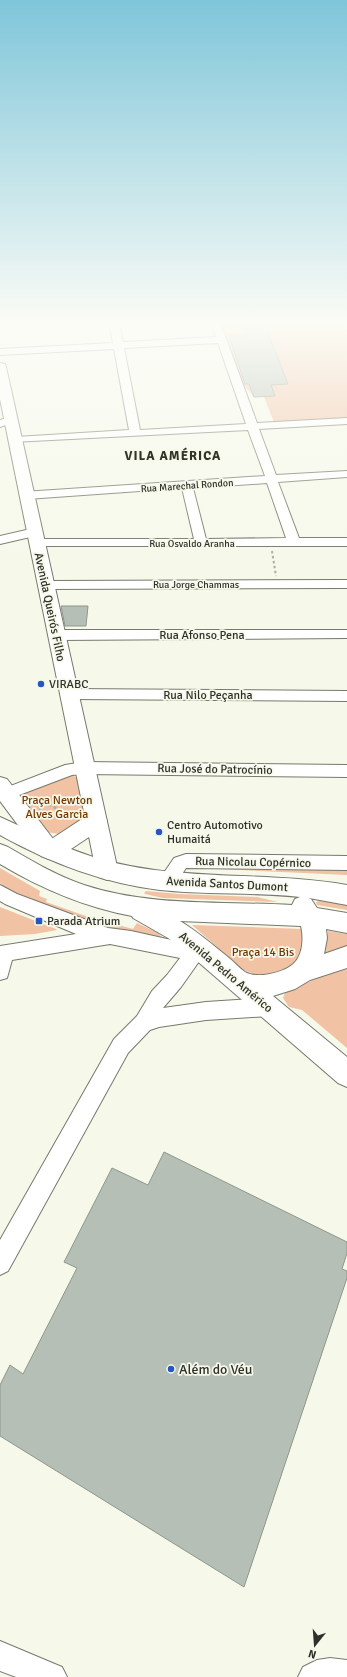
<svg xmlns="http://www.w3.org/2000/svg" width="347" height="1677" font-family="Signika,sans-serif">
	<rect width="100%" height="100%" fill="#f6f9ea"/>
	<g fill="#f1c2a3">
		<path d="M220,322H347V418L274,422L264,397H254L240,381Z"/>
		<path d="M71,774L77,778L85,816L84,821L59,834L46,832L21,798L22,794Z"/>
		<path d="M0,868L40,891L39,896L47,899L46,902L83,915L133,929L137,923L158,933L165,940L102,927L10,892L0,883Z"/>
		<path d="M195,868H347V875L197,868Z"/>
		<path d="M146,891L179,894L257,897L278,902L163,898L145,894L144,893Z"/>
		<path d="M320,900L347,905V910L317,905L316,902Z"/>
		<path d="M0,907L56,929L57,930L35,934L0,936Z"/>
		<path d="M192,925L304,929L301,954L293,964L279,974L258,976L243,970Z"/>
		<path d="M328,931L347,934V949L324,956Z"/>
		<path d="M347,966V1048L302,1010L289,1007L283,998L285,993L289,990Z"/>
	</g>
	<g fill="#b5bfb5" stroke="#8d978c">
		<path d="M266,328L288,384L271,385L275,396L254,397L249,384H245L229,336H247L245,329Z"/>
		<path d="M61,606H88L86,626H65Z"/>
		<path d="M164,1152L347,1242V1253L342,1269L347,1271V1278L244,1587L0,1436V1385L10,1365L23,1374L77,1268L64,1262L112,1168L148,1185Z"/>
	</g>
	<g fill="none" stroke-linecap="round" stroke-linejoin="round">
		<g stroke="#77796c" stroke-width="2">
			<g id="minor">
				<path d="M109,322H119L123,342L216,337L210,322H220L257,423L347,418V424L259,429L276,475L347,471V477L278,482L299,538H347V546H33L31,543L33,540L37,539H194L182,488L27,499L23,498L21,495L23,492L265,476L248,430L12,442L11,440L16,437L129,430L114,349L0,355V349L113,343ZM218,343L246,424L140,430L124,348ZM267,483L286,538L206,539L193,488Z"/>
				<path d="M11,417L16,420L15,422L0,427V420Z"/>
				<path d="M35,528L39,529L41,532L39,535L0,544V536Z"/>
				<path d="M347,580V588L46,589L41,588L39,585L41,582L46,581Z"/>
				<path d="M56,630H347V638L56,640L51,638L49,635L51,632Z"/>
				<path d="M68,689L347,691V701L68,699L63,698L61,694L63,690Z"/>
				<path d="M84,762L347,765V777L84,774L72,775L6,800L0,798V790L65,765Z"/>
				<path d="M186,854L347,856V870L186,868C179,878 176,890 162,885L159,880L174,858Z"/>
				<path d="M0,885L17,894L108,928L131,931L176,941L185,942L198,939L205,941L207,947L205,953L181,987L163,1008L206,1002L268,998L275,1001L278,1007L275,1013L268,1016L206,1020L159,1027L150,1030L128,1053L8,1271L0,1275V1240L114,1039L137,1016L152,991L167,975L180,958L110,944L12,960L7,978L0,980V946L76,934L5,904L0,901Z"/>
				<path d="M0,1641L62,1667L67,1677H16L0,1671Z"/>
				<path d="M330,1658L347,1660V1677H298L303,1667L317,1660Z"/>
			</g>
		</g>
		<g stroke="#77796c" stroke-width="2">
			<g id="major">
				<path d="M0,363L5,364L6,367L118,871L115,877L107,880L99,877L96,871L0,399Z"/>
				<path d="M0,777L7,779L57,844L60,850L57,856L49,859L41,856L0,801Z"/>
			</g>
		</g>
		<g stroke="#77796c" stroke-width="2">
			<path id="highway" d="M96,813L104,815L107,821L104,827L71,849C159,885 256,869 347,885V905L309,898L311,899L317,908L347,913V933L326,929L327,938L324,954L347,946V968L310,980L295,989L273,996L347,1057V1087L338,1083L189,954L168,938L133,918L132,916C84,907 42,889 0,864V844L8,847C32,861 57,876 84,885C151,907 222,901 292,905L295,899L300,897C254,892 207,895 160,890C104,883 50,863 0,835V817L50,840L88,815ZM180,921L301,926C304,939 303,957 292,965C282,973 257,979 245,972C239,968 234,962 229,958C213,945 197,931 180,921Z"/>
		</g>
		<path stroke="#acaea3" stroke-width="2" stroke-dasharray="2.5 2.5" stroke-linecap="butt" d="M272,551L276,576"/>
		<g stroke="#acaea3" stroke-width="2.5" stroke-dasharray="3 3" stroke-linecap="butt">
			<path d="M33,797L37,800L41,811"/>
			<path d="M37,800L75,816"/>
		</g>
		<use href="#minor" fill="#fff" fill-rule="evenodd"/>
		<use href="#major" fill="#fff" fill-rule="evenodd"/>
		<use href="#highway" fill="#fff" fill-rule="evenodd"/>
	</g>
	<linearGradient id="sky" x2="0" y2="1"><stop stop-color="#7fc6da"/><stop offset="0.58" stop-color="#fbfcf6"/><stop offset="1" stop-color="#fbfcf6" stop-opacity="0"/></linearGradient>
	<rect width="347" height="557" fill="url(#sky)"/>
	<g fill="#2656c4" stroke="#f6f9ea" stroke-width="1.5">
		<circle cx="41" cy="684" r="4"/>
		<circle cx="159" cy="832" r="4"/>
		<rect x="35" y="917" width="8" height="8" rx="2"/>
		<circle cx="171" cy="1369" r="4"/>
	</g>
	<g text-anchor="middle" stroke-width="3.5" stroke-linejoin="round" paint-order="stroke">
		<g font-size="10" fill="#2f302b" stroke="#f6f9ea">
			<text transform="translate(187 485) rotate(-4)" y="4">Rua Marechal Rondon</text>
			<text x="192" y="547">Rua Osvaldo Aranha</text>
			<text x="196" y="588">Rua Jorge Chammas</text>
		</g>
		<g font-size="12" fill="#2f302b" stroke="#f6f9ea">
			<text transform="translate(50 607) rotate(78)" y="4">Avenida Queirós Filho</text>
			<text x="202" y="639">Rua Afonso Pena</text>
			<text x="208" y="699">Rua Nilo Peçanha</text>
			<text transform="translate(215 769) rotate(1)" y="4">Rua José do Patrocínio</text>
			<text transform="translate(253 862) rotate(1)" y="4">Rua Nicolau Copérnico</text>
			<text transform="translate(227 884) rotate(3)" y="4">Avenida Santos Dumont</text>
			<text transform="translate(226 972) rotate(40)" y="4">Avenida Pedro Américo</text>
		</g>
		<g font-size="12" fill="#2f302b" stroke="#f6f9ea" text-anchor="start">
			<text x="49" y="688">VIRABC</text>
			<text x="167" y="829">Centro Automotivo<tspan x="167" dy="14">Humaitá</tspan></text>
			<text x="47" y="925">Parada Atrium</text>
		</g>
		<g font-size="12" fill="#733700" stroke="#f6f9ea">
			<text x="57" y="804">Praça Newton<tspan x="57" dy="14">Alves Garcia</tspan></text>
			<text x="263" y="956">Praça 14 Bis</text>
		</g>
		<g font-size="13" font-weight="bold" letter-spacing="1" fill="#313328" stroke="#f6f9ea">
			<text x="173" y="460">VILA AMÉRICA</text>
		</g>
		<g font-size="14" fill="#2f302b" stroke="#f6f9ea" text-anchor="start">
			<text x="179" y="1374">Além do Véu</text>
		</g>
	</g>
	<g transform="translate(315 1645) rotate(197)" stroke="#f6f9ea" stroke-width="3" paint-order="stroke">
	<path d="M0-3L7 15L0 10L-7 15Z" fill="#2f302b"/>
	<text y="-6" font-size="11" font-weight="bold" text-anchor="middle" fill="#2f302b">N</text>
	</g>
</svg>
